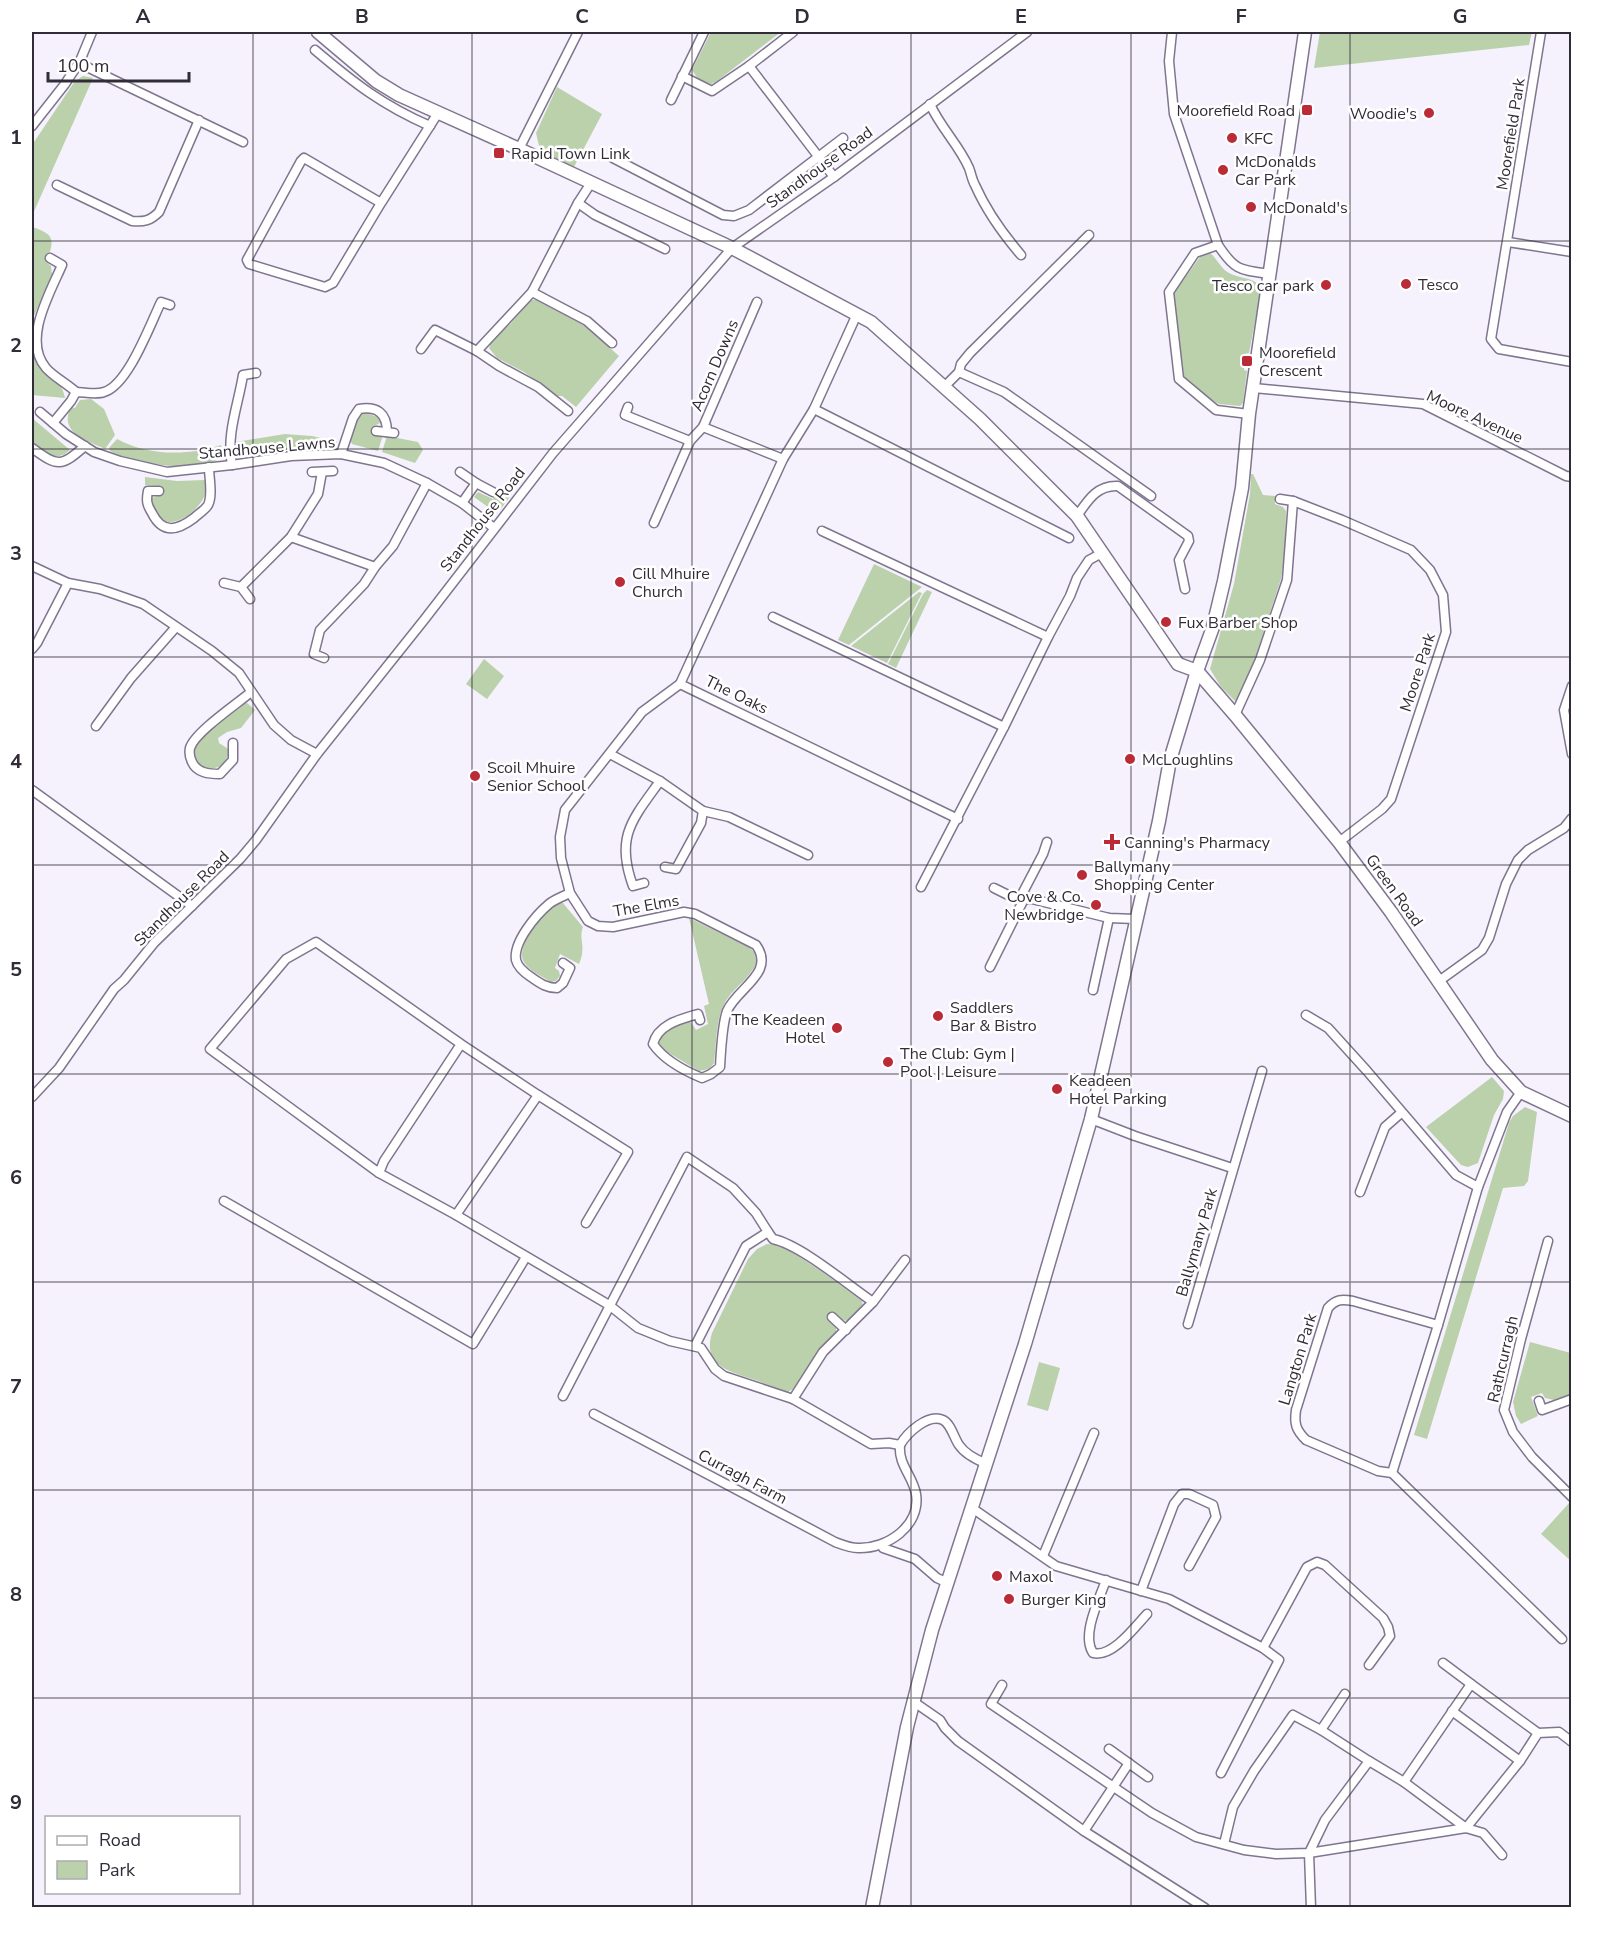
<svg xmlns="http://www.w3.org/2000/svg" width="1603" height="1939" font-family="'Nunito Sans',sans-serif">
	<rect width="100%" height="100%" fill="#f6f2fd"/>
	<g fill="#bad1ab">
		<path d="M711,32H781L717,81L711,84L698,79L692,70Z"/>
		<path d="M1320,32H1532L1529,45L1314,68Z"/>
		<path d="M83,76L93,78L32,216V145L75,81Z"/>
		<path d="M557,87L602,114L574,167L540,150L536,133Z"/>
		<path d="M32,227C55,234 55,240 46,262L51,266L52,275L33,318L32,328Z"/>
		<path d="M1209,252C1217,258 1220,268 1229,273C1238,278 1248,277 1257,283L1260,296L1249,353L1244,354V370L1247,371L1243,403L1240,406L1219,404L1210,399L1184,376L1173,294L1200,257Z"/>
		<path d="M531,300H536L585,326L619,356L576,407L562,396H557L524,372L497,358L489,348L491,342L511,323Z"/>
		<path d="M32,350C33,354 35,360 37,364C46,379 62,378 65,398L32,395Z"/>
		<path d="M91,399L104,409L115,435L105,449C86,440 58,432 71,407L75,408L80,400Z"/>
		<path d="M362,411H370L369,414L375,416L377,414L379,415L382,422L374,426L373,433L383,435L378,451L352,444C347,434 355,419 362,411Z"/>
		<path d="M32,418L70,450C55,464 45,451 32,442Z"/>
		<path d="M285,434L312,436L338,442C323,449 307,447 290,449C275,452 259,457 242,456L235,447V442Z"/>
		<path d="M387,436L418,442L423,450L415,463L382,452Z"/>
		<path d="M117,439C148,456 188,456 221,445L223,455C205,476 133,464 110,451L109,448Z"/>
		<path d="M1251,474H1253L1263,495L1275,496V504L1283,507L1286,511L1285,553L1281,579L1243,695L1239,700L1235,701L1221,687L1210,669L1234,584L1250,494Z"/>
		<path d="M145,477L177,481L205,480C205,484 206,490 205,494C201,509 174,531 159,518C155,514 153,506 150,501L152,498L161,495V486L145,485Z"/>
		<path d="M499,491L505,494H512L500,510L495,512L474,497L478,492L493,499Z"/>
		<path d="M874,564L922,587L849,645L838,640Z"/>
		<path d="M927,590L932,592L896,668L888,664L923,594Z"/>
		<path d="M919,592L922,593L887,663L851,646Z"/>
		<path d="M484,659L504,676L487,699L466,684Z"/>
		<path d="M247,703L255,710L241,728L227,732L218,738L219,743L230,750C221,785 184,763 195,743C201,732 232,712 243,704Z"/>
		<path d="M562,902L583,927C578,939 587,946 579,964L560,954L555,968L559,971L560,976L556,981L551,982C543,977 529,971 524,962C515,949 539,917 550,909C553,906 558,904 562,902Z"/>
		<path d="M689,918L749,947L754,952L757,962C749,979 737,985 727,999C715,1017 717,1042 714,1063L709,1069L699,1071L662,1049L659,1044V1038C667,1029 677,1020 691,1022L696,1030L708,1024L704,1006L709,1004Z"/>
		<path d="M1492,1077L1504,1091L1503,1099L1494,1115L1478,1163L1468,1167L1461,1165L1426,1127Z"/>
		<path d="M1525,1107L1537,1112L1528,1181L1524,1186L1503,1188L1427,1439L1414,1435L1509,1123L1513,1116Z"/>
		<path d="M767,1244L781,1245L821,1271L862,1301L863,1307L848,1321L842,1320L835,1314L829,1320L836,1328V1333L820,1350L793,1389L788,1392C776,1388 764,1383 752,1379C728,1371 702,1365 712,1333L748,1259L757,1249Z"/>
		<path d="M1530,1342L1571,1353V1394L1554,1400L1545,1398L1542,1393L1531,1397L1538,1416L1521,1424L1516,1416L1513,1402Z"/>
		<path d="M1039,1362L1060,1368L1048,1411L1027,1405Z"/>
		<path d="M1570,1502L1572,1504L1571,1561L1541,1534Z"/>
	</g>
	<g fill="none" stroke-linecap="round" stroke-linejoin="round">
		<g stroke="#80758e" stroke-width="11">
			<g id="street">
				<path d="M1172,32L1169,61L1174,114L1218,245C1235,271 1240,270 1270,274"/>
				<path d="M1541,32L1491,339L1499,349L1572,362"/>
				<path d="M315,50C354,83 382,105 430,126"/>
				<path d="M80,61L89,68L243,142"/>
				<path d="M749,66L834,177"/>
				<path d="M682,76L712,91L749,66L793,32"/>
				<path d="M671,100L704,32"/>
				<path d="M930,104C940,127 959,145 969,168C971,173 972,180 975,185C986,210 1003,234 1021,255"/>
				<path d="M32,126L65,84L80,61L92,32"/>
				<path d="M519,149L578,32"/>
				<path d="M613,158L723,215L734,216L749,210L843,138"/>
				<path d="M57,185L132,221C144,222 150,221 159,212L199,120"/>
				<path d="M381,203L304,158L301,161L247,260L249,264L325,287L333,283L381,203L438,113"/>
				<path d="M578,203L595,215L665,249"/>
				<path d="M1508,242L1572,252"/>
				<path d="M1218,245L1195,253L1169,292L1179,379L1216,410L1249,414"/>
				<path d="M50,258L62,265C50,293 22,340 46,368C54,377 66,383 76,392L71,401L53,423"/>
				<path d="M532,292L587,321L612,343"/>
				<path d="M757,302L703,427L783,459"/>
				<path d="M857,314L814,409L783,459L680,684L958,819"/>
				<path d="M421,349L435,330L477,351"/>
				<path d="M959,372L1004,392L1151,496"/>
				<path d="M944,387L959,372L961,364L970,353L1089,235"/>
				<path d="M1254,388L1423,404L1566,476L1572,477"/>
				<path d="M76,392C84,392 96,395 104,392C128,385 150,325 161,302L170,305"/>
				<path d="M628,407L625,415L690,441"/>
				<path d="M814,409L1069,538"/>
				<path d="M568,411L538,387L499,366L477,351L532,292L578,203L591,183"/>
				<path d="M40,412L66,434L94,452L120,461L167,472L232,465L291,456L341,454L384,463L427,483L462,503L494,528"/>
				<path d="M376,431L394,433"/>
				<path d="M32,448C58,467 61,467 85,446"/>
				<path d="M341,454L353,418L359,409C377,406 387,413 387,432"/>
				<path d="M232,465C226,434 238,406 243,375L256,373"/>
				<path d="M312,472L333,471"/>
				<path d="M460,472L476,483L462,503"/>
				<path d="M476,483L493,492"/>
				<path d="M159,491H148C146,501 147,505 152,513C163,535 178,530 194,518C198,514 205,510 208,505C213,495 209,478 209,467"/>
				<path d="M1280,499L1293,501L1342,520L1411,550L1430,570L1443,595L1446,632L1391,799L1382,809L1339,842"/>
				<path d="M1077,516C1088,500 1097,485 1118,486L1188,536L1189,541L1179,560L1185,589"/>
				<path d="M654,523L690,441L703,427"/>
				<path d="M822,531L1048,637"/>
				<path d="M291,537L375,567"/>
				<path d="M32,566L68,583L100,589L143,604L212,651L239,673L274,725L291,740L317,754"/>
				<path d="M224,583L241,587L291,537L318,494L322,472"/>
				<path d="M241,587L250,599"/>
				<path d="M773,617L1004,727"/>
				<path d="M32,649L37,643L68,583"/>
				<path d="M324,658L314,654L320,630L364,584L375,567L393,546L427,483"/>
				<path d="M680,684L642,712L565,810L560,837L561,858L570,893L588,921L598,926L613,927L684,912L695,914L756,945C776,973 737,988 727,1011C722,1025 721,1051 720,1067L711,1074L702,1078C685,1071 664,1060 653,1044C658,1024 681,1019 698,1014L700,1020"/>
				<path d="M1572,686L1564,710L1572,754"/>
				<path d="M1235,715L1260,660L1287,580L1293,501"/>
				<path d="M96,726L131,678L176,627"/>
				<path d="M233,743V760L220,774C209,774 197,773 192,762C190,758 189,753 190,748C195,732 237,704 251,692"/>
				<path d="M610,754L660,781L703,811L729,817L808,855"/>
				<path d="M32,790L192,906"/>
				<path d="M665,867L676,869L701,823L703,811"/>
				<path d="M644,883L633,886C615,837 632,820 660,781"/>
				<path d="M921,887L1004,727L1048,637L1070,596L1077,578L1089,560L1102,553"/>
				<path d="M994,888L1018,900L1032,899L1109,918L1136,919"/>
				<path d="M1019,900L1043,854L1047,842"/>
				<path d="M563,963L570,968L563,983L557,988C546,988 540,983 531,977C525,973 518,968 516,960C513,942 536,915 549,904C555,899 564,896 570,893"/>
				<path d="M990,967L1024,899"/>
				<path d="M1439,981L1482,950L1489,938L1506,884L1518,860L1528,850L1564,828L1572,818"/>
				<path d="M1093,990L1109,918"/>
				<path d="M1306,1015L1328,1028L1367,1071L1456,1175L1478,1187"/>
				<path d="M1521,1092L1507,1112L1478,1187L1438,1325L1392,1473L1562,1639"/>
				<path d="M538,1095L628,1152L586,1223"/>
				<path d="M32,1097L59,1068L114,989L124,980L154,943L240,859L256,840L317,754L424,620L553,453L732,248L834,177L1027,32"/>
				<path d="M1091,1119L1135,1136L1232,1168"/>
				<path d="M379,1173L456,1215L609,1305L638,1328L670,1341L701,1348L715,1369L724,1376L793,1399L871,1444L889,1443L900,1445C907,1433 928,1413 943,1420C951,1424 954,1438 959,1445C965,1454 977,1460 987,1464"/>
				<path d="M1360,1192L1385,1127L1401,1113"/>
				<path d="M224,1201L473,1344L526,1257"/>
				<path d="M456,1215L538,1095L461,1044L384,1161L379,1173L210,1049L286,959L316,942L461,1044"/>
				<path d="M768,1232L773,1239C801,1245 848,1285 873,1302L823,1352L793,1399"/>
				<path d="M1548,1241L1521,1339L1504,1410L1513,1432L1532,1457L1572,1497"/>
				<path d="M873,1302L905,1260"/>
				<path d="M832,1317L846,1330"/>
				<path d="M1188,1324L1262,1071"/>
				<path d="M563,1396L687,1157L733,1188L756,1213L768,1232L746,1246L695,1346"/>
				<path d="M1539,1401L1542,1410L1572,1399"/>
				<path d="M594,1414L835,1542C843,1545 850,1548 858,1548C887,1549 921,1526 916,1494C913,1476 898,1465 900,1445"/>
				<path d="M1392,1473L1378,1471L1306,1440C1296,1430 1294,1424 1296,1410L1328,1308C1336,1299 1342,1299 1353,1301L1438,1325"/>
				<path d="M972,1508L1056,1566L1169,1599L1263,1648L1279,1660L1221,1773"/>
				<path d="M882,1545L883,1548L915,1559L937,1578L946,1582"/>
				<path d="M1043,1556L1094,1433"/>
				<path d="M1106,1580C1099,1600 1081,1635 1093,1653C1112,1658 1135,1627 1147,1614"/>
				<path d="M1141,1591L1174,1504L1182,1494H1189L1213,1505L1216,1517L1189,1566"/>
				<path d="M1263,1648L1307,1567L1317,1562L1325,1565L1383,1618L1388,1627L1390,1636L1369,1665"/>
				<path d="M1471,1684L1538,1733"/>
				<path d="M1002,1685L991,1704L1152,1813L1196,1837L1244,1850L1276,1854L1309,1853L1466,1828L1483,1833L1502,1855"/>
				<path d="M914,1702L940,1720L945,1728L958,1741L1084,1831L1129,1763"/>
				<path d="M1452,1711L1520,1761"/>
				<path d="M1321,1730L1345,1694"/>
				<path d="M1109,1749L1148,1777"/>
				<path d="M1369,1761L1404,1782L1471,1684L1443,1663"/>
				<path d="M1404,1782L1466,1828L1520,1761L1538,1733L1559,1732L1572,1742"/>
				<path d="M1084,1831L1205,1908"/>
				<path d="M1224,1844L1233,1807L1254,1771L1293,1715L1321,1730L1369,1761L1325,1820L1309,1853L1311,1908"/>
			</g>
		</g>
		<g stroke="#80758e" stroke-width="15">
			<g id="secondary">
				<path d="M318,32L376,81L399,95L519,149L732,248L871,322L980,419L1077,516L1178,664L1197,671L1235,715L1339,842L1391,912L1492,1060L1521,1092L1572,1116"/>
				<path d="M872,1908L907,1727L932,1630L1025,1344L1091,1119L1159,821L1170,760L1197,671L1213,627L1224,581L1242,488L1249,414L1305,32"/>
			</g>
		</g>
		<use href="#street" stroke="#fff" stroke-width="8"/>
		<use href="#secondary" stroke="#fff" stroke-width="12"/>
	</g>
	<path fill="none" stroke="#312c37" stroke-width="1.5" stroke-opacity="0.55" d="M253,32V1908M472,32V1908M692,32V1908M911,32V1908M1131,32V1908M1350,32V1908M32,241H1572M32,449H1572M32,657H1572M32,865H1572M32,1074H1572M32,1282H1572M32,1490H1572M32,1698H1572"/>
	<g fill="#bb2b37" stroke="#fff" stroke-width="2">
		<rect x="1301" y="104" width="12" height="12" rx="3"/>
		<circle cx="1429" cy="113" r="6"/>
		<circle cx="1232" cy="138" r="6"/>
		<rect x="493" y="147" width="12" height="12" rx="3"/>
		<circle cx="1223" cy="170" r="6"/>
		<circle cx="1251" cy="207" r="6"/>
		<circle cx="1406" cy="284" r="6"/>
		<circle cx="1326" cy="285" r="6"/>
		<rect x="1241" y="355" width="12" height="12" rx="3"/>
		<circle cx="620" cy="582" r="6"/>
		<circle cx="1166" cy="622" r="6"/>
		<circle cx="1130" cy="759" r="6"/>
		<circle cx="475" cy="776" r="6"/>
		<path d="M1109 833h6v6h6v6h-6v6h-6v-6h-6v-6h6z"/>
		<circle cx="1082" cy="875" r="6"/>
		<circle cx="1096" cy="905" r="6"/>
		<circle cx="938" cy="1016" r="6"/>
		<circle cx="837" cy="1028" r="6"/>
		<circle cx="888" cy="1062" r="6"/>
		<circle cx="1057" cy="1089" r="6"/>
		<circle cx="997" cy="1576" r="6"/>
		<circle cx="1009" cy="1599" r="6"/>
	</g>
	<g text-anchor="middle" stroke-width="5" stroke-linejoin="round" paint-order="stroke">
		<g font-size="16" fill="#312c37" stroke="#fff" text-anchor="start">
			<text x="1295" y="116" text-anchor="end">Moorefield Road</text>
			<text x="1417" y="119" text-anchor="end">Woodie's</text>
			<text x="1244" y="144">KFC</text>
			<text x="511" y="159">Rapid Town Link</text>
			<text x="1235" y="167">McDonalds<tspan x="1235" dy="18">Car Park</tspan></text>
			<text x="1263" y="213">McDonald's</text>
			<text x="1418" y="290">Tesco</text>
			<text x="1314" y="291" text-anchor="end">Tesco car park</text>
			<text x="1259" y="358">Moorefield<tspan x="1259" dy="18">Crescent</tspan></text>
			<text x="632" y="579">Cill Mhuire<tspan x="632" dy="18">Church</tspan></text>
			<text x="1178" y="628">Fux Barber Shop</text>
			<text x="1142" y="765">McLoughlins</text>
			<text x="487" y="773">Scoil Mhuire<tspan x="487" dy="18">Senior School</tspan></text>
			<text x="1124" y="848">Canning's Pharmacy</text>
			<text x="1094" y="872">Ballymany<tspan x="1094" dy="18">Shopping Center</tspan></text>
			<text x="1084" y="902" text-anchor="end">Cove &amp; Co.<tspan x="1084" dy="18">Newbridge</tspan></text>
			<text x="950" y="1013">Saddlers<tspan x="950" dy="18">Bar &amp; Bistro</tspan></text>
			<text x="825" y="1025" text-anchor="end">The Keadeen<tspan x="825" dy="18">Hotel</tspan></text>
			<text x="900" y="1059">The Club: Gym |<tspan x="900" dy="18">Pool | Leisure</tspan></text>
			<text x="1069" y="1086">Keadeen<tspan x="1069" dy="18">Hotel Parking</tspan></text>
			<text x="1009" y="1582">Maxol</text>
			<text x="1021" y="1605">Burger King</text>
		</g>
		<g font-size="16" fill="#312c37" stroke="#fff">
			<text transform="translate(1510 134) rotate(-81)" y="6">Moorefield Park</text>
			<text transform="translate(819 167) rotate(-36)" y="6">Standhouse Road</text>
			<text transform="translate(714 365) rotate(-67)" y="6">Acorn Downs</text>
			<text transform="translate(1475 416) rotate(25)" y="6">Moore Avenue</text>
			<text transform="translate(267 447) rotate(-5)" y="6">Standhouse Lawns</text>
			<text transform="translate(482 519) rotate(-52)" y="6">Standhouse Road</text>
			<text transform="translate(1417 672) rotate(-72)" y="6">Moore Park</text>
			<text transform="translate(737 694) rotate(26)" y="6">The Oaks</text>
			<text transform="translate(1395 890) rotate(54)" y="6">Green Road</text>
			<text transform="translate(181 898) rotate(-45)" y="6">Standhouse Road</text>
			<text transform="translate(646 905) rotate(-10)" y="6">The Elms</text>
			<text transform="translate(1196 1242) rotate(-74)" y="6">Ballymany Park</text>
			<text transform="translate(1297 1359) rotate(-73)" y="6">Langton Park</text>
			<text transform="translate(1502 1359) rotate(-77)" y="6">Rathcurragh</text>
			<text transform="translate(743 1476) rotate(28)" y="6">Curragh Farm</text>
		</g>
	</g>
	<rect width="1603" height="1939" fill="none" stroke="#ffffff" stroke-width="66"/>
	<rect x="45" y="1816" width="195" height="78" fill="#ffffff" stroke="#adabaf" stroke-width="1.5"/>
	<rect x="57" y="1836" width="30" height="9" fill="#ffffff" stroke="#adabaf" stroke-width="1.5"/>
	<text x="99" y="1846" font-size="18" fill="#312c37">Road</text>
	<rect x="57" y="1861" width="30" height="18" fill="#bad1ab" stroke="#adabaf" stroke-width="1.5"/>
	<text x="99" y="1876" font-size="18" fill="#312c37">Park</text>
	<path d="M48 72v9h141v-9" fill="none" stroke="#312c37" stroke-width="3"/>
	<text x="57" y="72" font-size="18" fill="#312c37" stroke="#ffffff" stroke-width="4.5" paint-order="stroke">100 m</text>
	<rect x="33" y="33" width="1537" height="1873" fill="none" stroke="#312c37" stroke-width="2"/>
	<g font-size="20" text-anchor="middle" font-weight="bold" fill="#312c37">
		<text x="143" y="23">A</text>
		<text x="362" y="23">B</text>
		<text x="582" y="23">C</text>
		<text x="802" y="23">D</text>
		<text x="1021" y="23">E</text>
		<text x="1241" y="23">F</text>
		<text x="1460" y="23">G</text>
		<text x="16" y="144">1</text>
		<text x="16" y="352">2</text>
		<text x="16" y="560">3</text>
		<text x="16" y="768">4</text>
		<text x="16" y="976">5</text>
		<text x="16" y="1184">6</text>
		<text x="16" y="1393">7</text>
		<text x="16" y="1601">8</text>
		<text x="16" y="1809">9</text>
	</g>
</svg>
